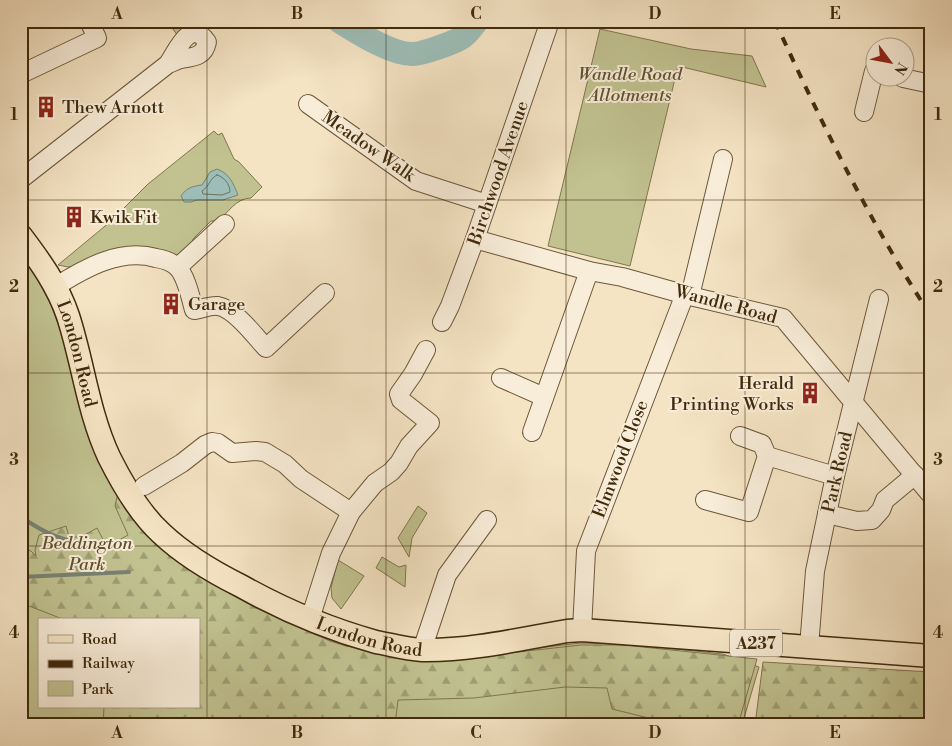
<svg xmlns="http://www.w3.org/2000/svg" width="952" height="746" font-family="'Libre Bodoni',serif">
	<defs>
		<pattern id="forest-firs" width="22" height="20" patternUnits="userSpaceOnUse" patternTransform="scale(1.25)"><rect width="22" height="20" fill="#c1c290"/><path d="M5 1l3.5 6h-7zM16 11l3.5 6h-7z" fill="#9e9e74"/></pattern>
	</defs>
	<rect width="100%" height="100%" fill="#f5e4c4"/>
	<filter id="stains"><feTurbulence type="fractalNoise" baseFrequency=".004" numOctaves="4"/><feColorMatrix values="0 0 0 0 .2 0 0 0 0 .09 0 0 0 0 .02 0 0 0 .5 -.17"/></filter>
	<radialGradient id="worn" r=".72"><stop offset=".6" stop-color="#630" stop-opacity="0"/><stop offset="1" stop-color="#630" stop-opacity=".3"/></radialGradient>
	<g fill="#c1c290" stroke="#80764e" fill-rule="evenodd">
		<path d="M167,21H187L189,26L178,36Z"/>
		<path d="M600,29L691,49L752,56L766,87L678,66L630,266L548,246Z"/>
		<path d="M214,131L218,135L222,133L234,159L239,162L262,187L251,198C236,198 228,213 218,221H211L193,239L192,246L175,258L98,254L75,266L68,267L58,265L110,222L148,184Z"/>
		<path d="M21,257L32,269L51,305L79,380L89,421L188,564L254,607L333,642L347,646L438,659L581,643L628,644L723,654L759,667L742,725H21ZM39,620H199V707H39Z"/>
		<path d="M418,506L427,513L412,538L409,557L398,538Z"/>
		<path d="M382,557L399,567L406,565L405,587L376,568Z"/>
		<path d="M338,560L364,576L341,609L332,598L331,588Z"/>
	</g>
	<g fill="url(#forest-firs)" stroke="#80764e">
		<path d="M122,495L186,565L254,607L330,641L346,646L437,661L581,645H624L757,659L738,725H677L612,709L607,688L565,687L474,698L398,700L395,725H103L104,707H199V620H65L24,604L21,591V548L31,551L36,556L35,550L39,535L66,526L69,537H81L97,528L107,547L128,535L115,506L117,497Z"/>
		<path d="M763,662L931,672V725H755Z"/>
	</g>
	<path fill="#9dbeb8" stroke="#788373" d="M217,169C230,174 233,183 238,195L223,200H197L191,202H184L181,196C186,188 193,186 202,185L210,172Z"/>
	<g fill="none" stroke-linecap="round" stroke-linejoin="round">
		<path stroke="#6e7462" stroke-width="1" d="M217,175C224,177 230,184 230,192L222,195L203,194L202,191C209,187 210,178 217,175Z"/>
		<g stroke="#788373" stroke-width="4">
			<path d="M21,517C39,529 56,539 78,542"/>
			<path d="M21,577L129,572"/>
		</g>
		<path stroke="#9dbeb8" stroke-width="24" d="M339,21C357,32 392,55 413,54C422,54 453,43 461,38C467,35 472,27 477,21"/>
		<g stroke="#6d583a" stroke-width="20">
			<g id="minor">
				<path d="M21,74L97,38L89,21"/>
				<path d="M903,78L931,84"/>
				<path d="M308,104L416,181L487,204"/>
				<path d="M864,112L874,71"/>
				<path d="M21,179L168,64C172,63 176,60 181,59C193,57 204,57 207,42C190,17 177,51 168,64"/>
				<path d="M475,239L589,271L622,277L690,296L783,318L931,495"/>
				<path d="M178,267L225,224"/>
				<path d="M55,287C85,268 120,248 156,258C162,259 172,262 177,267C186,275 191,299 194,310C201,309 211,305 218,306C235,309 255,336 266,348L325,293"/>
				<path d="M690,296L723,159"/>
				<path d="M442,322L450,306L475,239L550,21"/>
				<path d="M501,378L544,397"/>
				<path d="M532,432L589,271"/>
				<path d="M767,456L835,476"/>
				<path d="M144,486L182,463L205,445L212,442L218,443L232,453L256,451L265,452L285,464L301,479L351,512"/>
				<path d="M705,500L749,512L767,456L762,444L740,436"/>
				<path d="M827,514L857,521L872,520L881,510L885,500L915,475"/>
				<path d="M310,619L331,553L351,512L375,483L391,472L399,463L409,446L430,423L401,400L399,394L413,374L426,350"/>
				<path d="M582,630L586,551L685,294"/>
				<path d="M809,647L815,571L835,476L879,299"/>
				<path d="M422,650L447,575L487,520"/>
			</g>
		</g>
		<g stroke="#402a0c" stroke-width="25">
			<g id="major">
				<path id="s1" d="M21,236C40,261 58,286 68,316C83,362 88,412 109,457C122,483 139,513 161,533C184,555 213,572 241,586C284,610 329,629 376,642C392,645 406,649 422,650C470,651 520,639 567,631L582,630L931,656"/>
			</g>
		</g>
		<use href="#minor" stroke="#f8edd9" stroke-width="18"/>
		<use href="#major" stroke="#f5e4c4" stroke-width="22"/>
		<path stroke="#402a0c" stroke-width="4" stroke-dasharray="9 9" stroke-linecap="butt" d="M775,21C821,122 870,223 931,316"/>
	</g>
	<path fill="none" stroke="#402a0c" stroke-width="1" stroke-opacity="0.55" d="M207,21V725M386,21V725M566,21V725M745,21V725M21,200H931M21,373H931M21,546H931"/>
	<defs>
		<g id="building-bare" transform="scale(1.725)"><path d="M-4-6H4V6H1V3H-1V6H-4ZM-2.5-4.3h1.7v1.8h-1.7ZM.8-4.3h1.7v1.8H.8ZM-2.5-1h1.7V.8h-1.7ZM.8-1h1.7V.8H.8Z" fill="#8f2418" stroke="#f8edd9" stroke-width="2.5" paint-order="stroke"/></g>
	</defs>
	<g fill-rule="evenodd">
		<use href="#building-bare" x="46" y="107"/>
		<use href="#building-bare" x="74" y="217"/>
		<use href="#building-bare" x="171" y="304"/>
		<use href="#building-bare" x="810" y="393"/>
	</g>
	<g text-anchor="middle" stroke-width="4" stroke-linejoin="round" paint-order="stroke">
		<rect fill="#f8edd9" stroke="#77644a" stroke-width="1" x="730" y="629.5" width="52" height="27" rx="4"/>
		<g font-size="16" font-weight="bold" fill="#402a0c">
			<text x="756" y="649">A237</text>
		</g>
		<g font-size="18" font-style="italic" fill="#60502d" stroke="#f8edd9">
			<text x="630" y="80">Wandle Road<tspan x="630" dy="21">Allotments</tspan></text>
			<text x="87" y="549">Beddington<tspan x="87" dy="21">Park</tspan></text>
		</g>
		<g font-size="18" fill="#402a0c" stroke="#f8edd9" text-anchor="start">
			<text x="62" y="113">Thew Arnott</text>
			<text x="90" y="223">Kwik Fit</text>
			<text x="188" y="310">Garage</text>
			<text x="794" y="389" text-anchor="end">Herald<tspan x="794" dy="21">Printing Works</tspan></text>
		</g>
		<g font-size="18" fill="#402a0c" stroke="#f8edd9">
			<text transform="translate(369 146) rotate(35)" y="6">Meadow Walk</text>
			<text transform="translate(498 173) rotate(-71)" y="6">Birchwood Avenue</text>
			<text transform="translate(726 304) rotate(15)" y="6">Wandle Road</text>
			<text dy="6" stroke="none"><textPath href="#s1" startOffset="132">London Road</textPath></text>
			<text transform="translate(620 459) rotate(-69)" y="6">Elmwood Close</text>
			<text transform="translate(837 472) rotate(-77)" y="6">Park Road</text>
			<text dy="6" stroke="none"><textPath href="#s1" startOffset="568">London Road</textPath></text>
		</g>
	</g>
	<rect width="952" height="746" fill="none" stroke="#f5e4c4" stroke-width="55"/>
	<rect x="38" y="618" width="162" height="90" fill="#f8edd9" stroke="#ae9f87"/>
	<rect x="48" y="635" width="25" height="8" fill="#f5e4c4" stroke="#ae9f87"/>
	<text x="82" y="644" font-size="15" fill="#402a0c">Road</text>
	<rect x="48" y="660" width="25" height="8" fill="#402a0c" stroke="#ae9f87"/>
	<text x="82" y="668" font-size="15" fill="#402a0c">Railway</text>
	<rect x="48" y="681" width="25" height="15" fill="#c1c290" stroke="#ae9f87"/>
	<text x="82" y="694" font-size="15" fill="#402a0c">Park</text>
	<g transform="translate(890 62) rotate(122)"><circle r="24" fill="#f8edd9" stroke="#ae9f87"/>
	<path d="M0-4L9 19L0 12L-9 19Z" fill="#8f2418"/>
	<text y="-8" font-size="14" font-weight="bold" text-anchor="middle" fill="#402a0c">N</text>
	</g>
	<rect x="28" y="28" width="896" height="690" fill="none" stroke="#402a0c" stroke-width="2"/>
	<g font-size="16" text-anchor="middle" font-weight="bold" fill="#402a0c">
		<text x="117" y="19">A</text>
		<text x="297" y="19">B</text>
		<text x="476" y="19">C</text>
		<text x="655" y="19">D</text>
		<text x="835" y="19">E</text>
		<text x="14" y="120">1</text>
		<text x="938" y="120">1</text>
		<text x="14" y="292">2</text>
		<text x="938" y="292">2</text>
		<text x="14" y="465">3</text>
		<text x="938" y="465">3</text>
		<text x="14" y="638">4</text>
		<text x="938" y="638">4</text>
		<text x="117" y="738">A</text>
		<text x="297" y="738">B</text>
		<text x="476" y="738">C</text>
		<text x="655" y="738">D</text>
		<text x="835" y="738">E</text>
	</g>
	<rect width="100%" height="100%" filter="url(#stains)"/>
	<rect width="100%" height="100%" fill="url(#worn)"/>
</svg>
